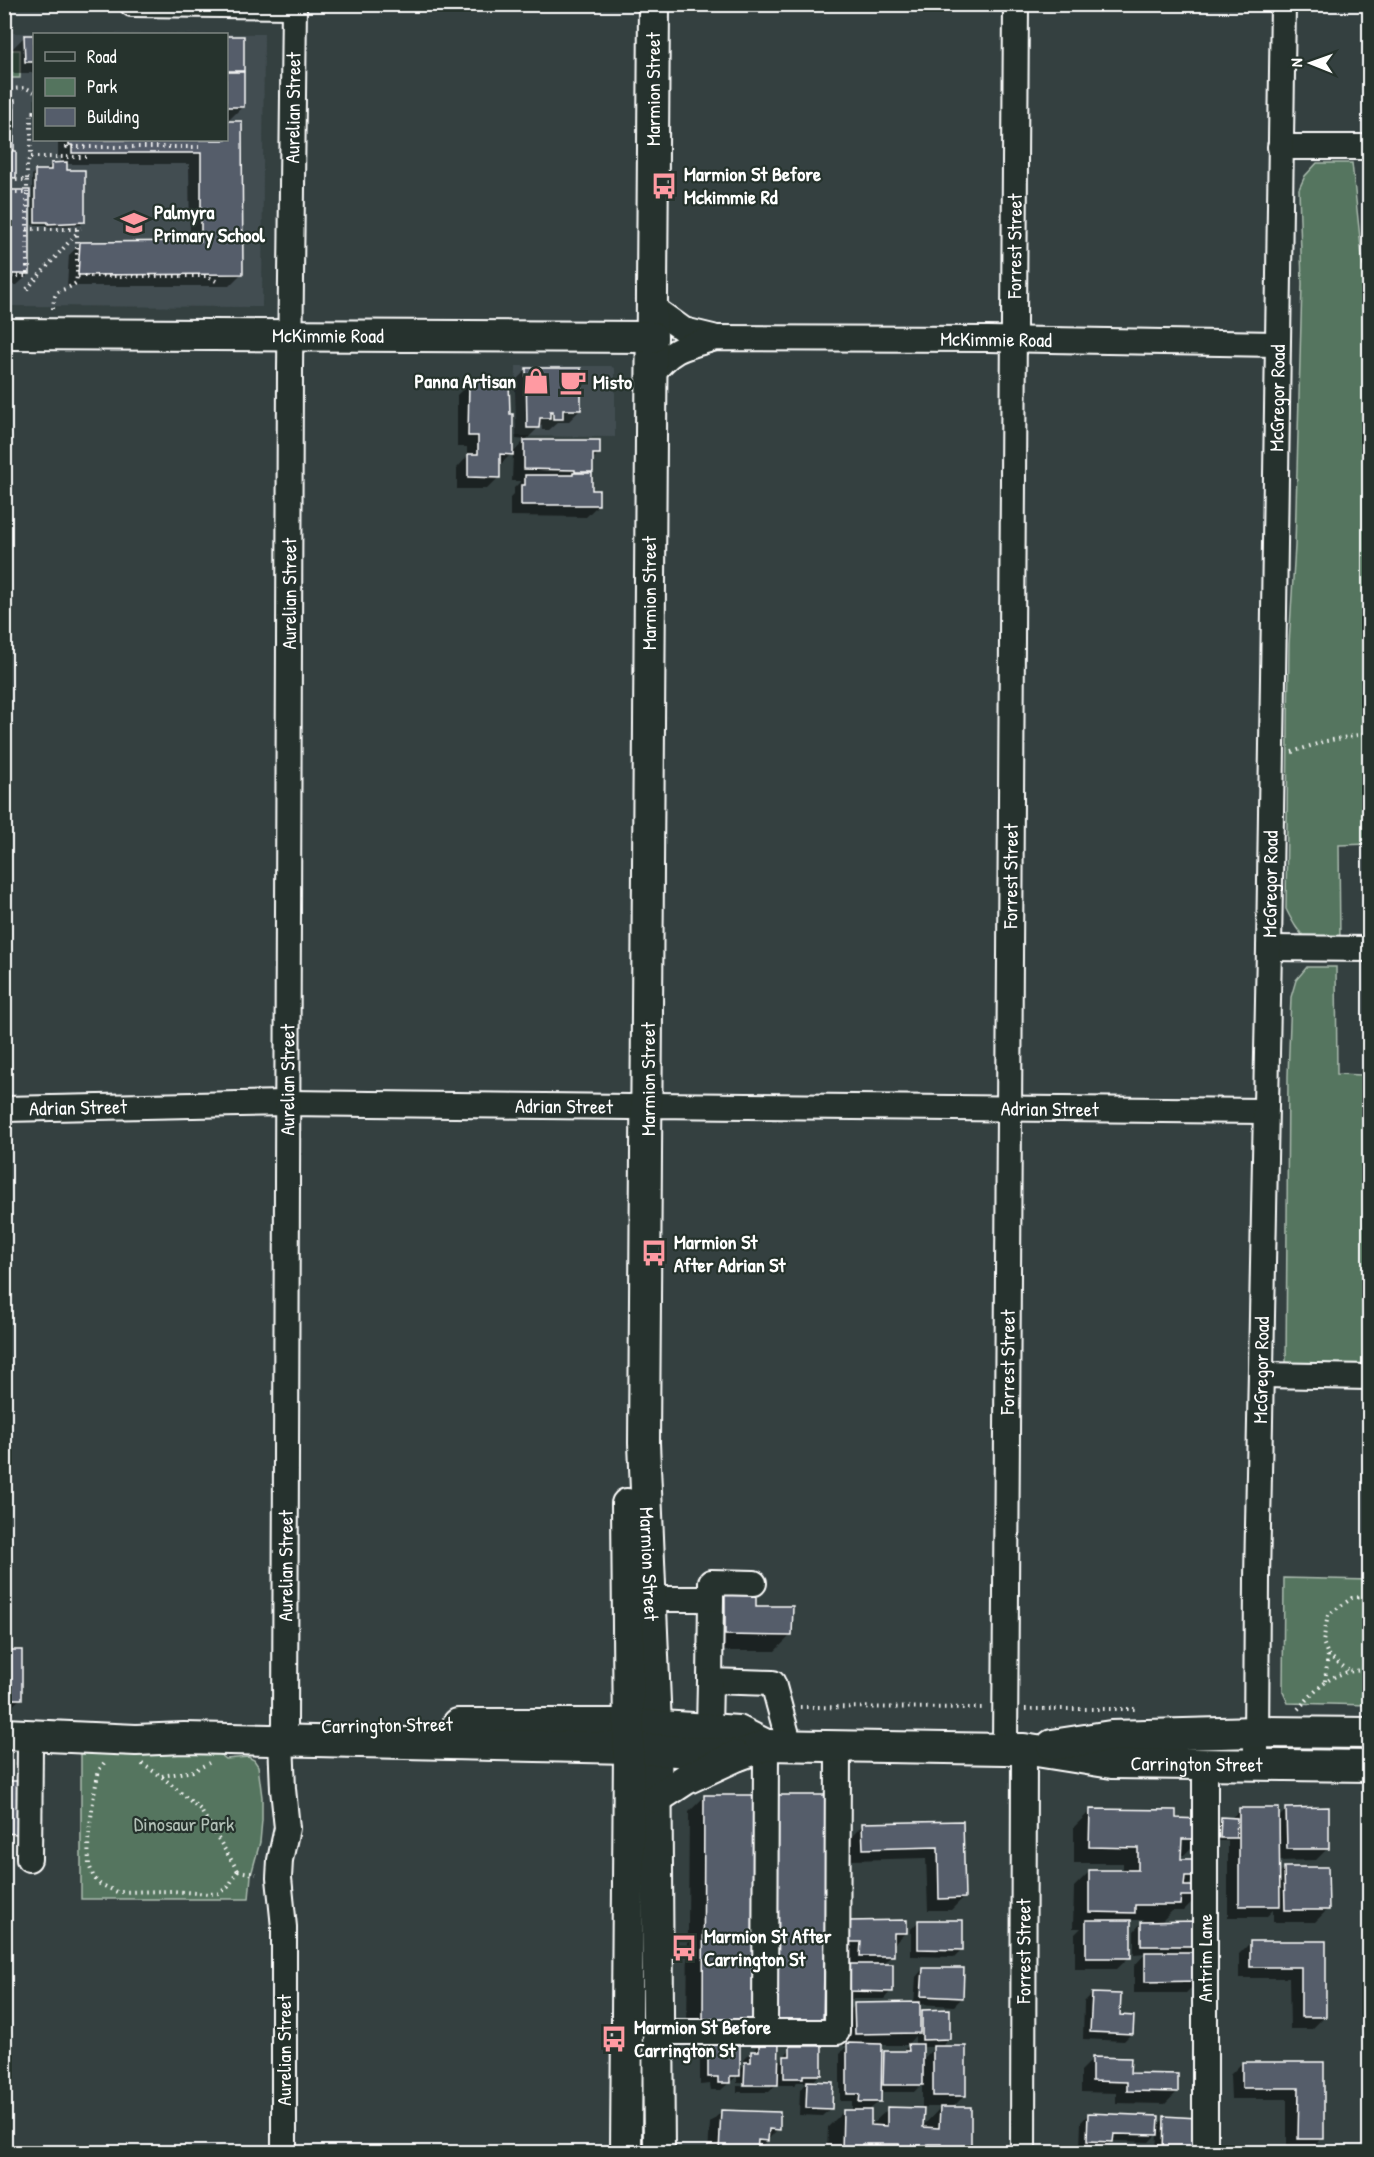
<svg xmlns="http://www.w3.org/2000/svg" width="1374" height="2157" font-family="'Patrick Hand',sans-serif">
	<rect width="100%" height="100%" fill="#344040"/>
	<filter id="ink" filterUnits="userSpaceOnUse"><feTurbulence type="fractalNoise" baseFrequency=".0167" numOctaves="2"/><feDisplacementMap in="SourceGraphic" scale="12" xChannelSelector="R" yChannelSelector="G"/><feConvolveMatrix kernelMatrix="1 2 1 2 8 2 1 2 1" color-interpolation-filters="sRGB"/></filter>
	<g filter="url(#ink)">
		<g fill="#424d51" fill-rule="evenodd">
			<path d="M5,33L264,34L262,307L5,306ZM34,34H226V140H34Z"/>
			<path d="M516,366H611L615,369V437L515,436Z"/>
		</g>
		<g fill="#54745e" stroke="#aabaae" stroke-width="1.5">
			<path d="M5,33H11V50H20V78H5Z"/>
			<path d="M1317,163H1352L1363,266L1370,267L1369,844L1339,845L1340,942C1305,941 1302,941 1286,909L1289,644L1295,546L1302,284L1299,189L1305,176Z"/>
			<path d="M1307,967H1336L1337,1074L1362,1075L1369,1108V1370L1286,1368L1288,1076L1291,997L1296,980Z"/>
			<path d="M1284,1578L1369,1580V1705L1288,1703L1283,1692Z"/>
			<path d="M81,1747L213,1749L226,1759L248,1757L254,1760L258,1766L262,1797V1820L260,1842L251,1875L249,1899H81Z"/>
		</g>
		<g fill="#0007" fill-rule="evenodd">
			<path d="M25,36H34V73H13V48Z"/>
			<path d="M226,37L242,70L238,74L242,107L230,119H226Z"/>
			<path d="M4,102L13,126L10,130L12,149L9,153L14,177L4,187Z"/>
			<path d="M58,140H226L241,274L229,286H67L69,255L81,243H190L189,164H66V171L83,221L80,225L46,227V225H32V175L35,171H48V168L51,164H61V156H58Z"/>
			<path d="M4,191L29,274L17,285H4Z"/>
			<path d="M527,369L580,410L568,422H558L549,430H542V424L526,440L516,439L515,381Z"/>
			<path d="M469,383L511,454L499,466V477L487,489H457V468L467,457V447H457V395Z"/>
			<path d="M524,441L599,453L591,461V492L598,505L586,517L510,516V498L514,494V488L521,481H512L513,453Z"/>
			<path d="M726,1595L754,1607L791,1635L775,1651H709L710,1611Z"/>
			<path d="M4,1651L21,1698L4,1714Z"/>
			<path d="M4,1782L16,1833L4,1844Z"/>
			<path d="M705,1796L738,2039H687L689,1812Z"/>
			<path d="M1287,1809L1328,1848L1316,1860L1278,1861V1875L1285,1869L1327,1910L1315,1922H1273V1910L1266,1917H1228V1841H1217L1218,1822L1221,1819H1230L1240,1810L1278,1818Z"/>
			<path d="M1090,1811L1175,1820L1200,1839L1184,1855H1180V1861L1198,1876L1186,1887L1199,1895L1183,1911H1172L1160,1923L1195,1945L1187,1953L1198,1981L1186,1993H1134V1966L1146,1953L1134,1954V1931L1144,1920H1129V1957L1117,1969H1075V1934L1081,1928H1073L1074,1887L1090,1871L1123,1872V1863H1074V1827Z"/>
			<path d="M961,1822L963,1898L951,1910H928L926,1858L851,1860V1837L863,1825Z"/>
			<path d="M919,1921L962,1949L954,1957L911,1956V1929Z"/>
			<path d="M906,1932L894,1944L892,1955L882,1965L891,1991L884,1999H842L849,1966V1954H837V1934Z"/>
			<path d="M1251,1942H1325L1324,2017L1312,2029H1290L1289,1978H1239V1954Z"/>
			<path d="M923,1969L962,1998L954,2006L918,2004V2016L923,2011L949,2039L940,2048L965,2095L952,2108L969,2151L967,2152H827L828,2127L844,2111H852V2101H840V2053L847,2046H843V2017L855,2005L914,2004L916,1977ZM915,2036V2045H909L902,2052H884L880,2056V2045H907ZM922,2047H935L922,2060ZM922,2084V2109H888L869,2127L870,2109L880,2101V2092H914ZM922,2107H941L922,2127Z"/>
			<path d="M1092,1994L1118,2016L1132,2033L1124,2041L1083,2039L1084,2002Z"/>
			<path d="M708,2043L738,2071L744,2065V2060L760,2043L777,2065L791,2048L820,2074L812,2083L830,2109L822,2116L799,2115L800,2090L808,2082H797L794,2085H776L769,2092H737V2086L771,2087V2084L737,2083V2076L721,2090H711L710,2084L700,2085V2051Z"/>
			<path d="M1093,2059L1129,2074L1177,2092L1165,2104L1116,2103V2093L1081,2092V2071Z"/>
			<path d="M1242,2063L1322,2064V2138L1310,2150H1287V2099H1231L1230,2075Z"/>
			<path d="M722,2111L778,2129L756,2152H708L710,2123Z"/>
			<path d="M1089,2114L1157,2126L1165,2118L1194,2152H1156L1157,2134L1149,2142L1112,2141L1104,2149L1080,2148L1081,2122Z"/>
		</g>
		<g fill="#555d6b" stroke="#fff" stroke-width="1.5">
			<path d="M24,35H34V62H25Z"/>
			<rect x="226" y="36" width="18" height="35"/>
			<rect x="226" y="72" width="18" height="35"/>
			<path d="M4,100H15V127L4,126Z"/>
			<path d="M226,121H242L243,274L78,275L80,242L201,241V153H72V145H69V140H226Z"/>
			<rect x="4" y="128" width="10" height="22"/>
			<path d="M4,151H16V178L4,177Z"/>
			<path d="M67,162V170H85V222L48,224V222H35V170H51V163Z"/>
			<rect x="4" y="190" width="26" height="84"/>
			<path d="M526,368H581V410H563V419H553V411H550V418H540L539,428H527Z"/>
			<path d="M469,381H509L510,414H513V455L500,454V478L468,477V454H478V436H468Z"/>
			<path d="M524,440H600V454H593V472H575V470L524,469Z"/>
			<path d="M573,473H592V490H599V505H521V485H525V475H573Z"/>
			<path d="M725,1593L756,1594V1606H793L792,1636L725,1635Z"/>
			<rect x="4" y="1650" width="18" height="49"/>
			<path d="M4,1781H18L17,1834L4,1833Z"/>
			<path d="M704,1795H757L755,2024H703Z"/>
			<path d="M778,1795H827L823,2023L776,2022Z"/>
			<path d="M1329,1807V1849H1287L1286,1808Z"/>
			<path d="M1239,1808H1279L1280,1906H1239Z"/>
			<path d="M1090,1809L1176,1810V1818L1202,1819L1201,1839H1182L1181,1859H1200V1876H1185L1184,1886H1200V1896H1181L1180,1905H1135V1913L1089,1912V1870H1138V1848L1089,1847Z"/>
			<path d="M1221,1817L1237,1818L1236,1838H1220Z"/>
			<path d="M963,1821L965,1898L939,1899L938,1847L863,1849L862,1823Z"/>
			<path d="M1284,1867H1328L1329,1910H1285Z"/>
			<path d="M907,1920V1933H894V1956H860L861,1942H849L848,1921Z"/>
			<path d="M918,1920H963V1950L918,1949Z"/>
			<rect x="1086" y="1920" width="45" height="38"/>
			<path d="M1196,1921L1197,1946H1141V1922Z"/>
			<path d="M1250,1941H1326V2017H1301V1967H1250Z"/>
			<path d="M1145,1952H1199L1200,1981L1145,1982Z"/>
			<path d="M849,1964H893V1992L849,1991Z"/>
			<path d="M923,1968H964L963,1998L921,1996Z"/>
			<path d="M1092,1993L1121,1994L1120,2015L1134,2016L1133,2034L1090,2032Z"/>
			<path d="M920,2002V2033L855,2034L854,2003Z"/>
			<path d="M950,2009V2039L922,2040V2010Z"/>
			<path d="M759,2041L779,2042L778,2085H744L745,2062H751V2051H759Z"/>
			<path d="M708,2042H740V2076H730V2083H718V2077H708Z"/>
			<path d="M847,2043L882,2044L881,2102H859L860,2094H847Z"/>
			<path d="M908,2044H923V2085H883L884,2051H909Z"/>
			<path d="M790,2046H822V2075H803V2078H784V2056H790Z"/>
			<rect x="933" y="2046" width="33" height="50"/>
			<path d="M1092,2057L1131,2058L1130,2073L1178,2074V2092L1127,2091V2082L1092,2081Z"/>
			<path d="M1242,2062H1324V2139H1298L1299,2088H1242Z"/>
			<path d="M807,2081L833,2082L832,2109L806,2108Z"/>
			<path d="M887,2107L924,2108L923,2127L939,2128L940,2107H971V2151H941V2144H928V2152L899,2151V2144H862V2152H842L843,2110H871V2125L887,2126Z"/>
			<path d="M721,2110L780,2112V2130L769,2129L768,2141L758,2140L757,2152H719Z"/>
			<path d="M1088,2113L1159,2116L1158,2135L1114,2134L1113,2142L1087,2141Z"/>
			<path d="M1164,2116L1197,2118L1196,2152H1163Z"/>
		</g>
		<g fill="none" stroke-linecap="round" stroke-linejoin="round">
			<g stroke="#fff" stroke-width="28">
				<g id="minor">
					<path d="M132,4L294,6"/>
					<path d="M1280,147H1370"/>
					<path d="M652,307L684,330L713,337"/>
					<path id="s1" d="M651,375C673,347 684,347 716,338L988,339L1276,344"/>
					<path d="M1269,948L1370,949"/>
					<path id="s2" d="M4,1109L287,1103L630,1107L653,1105L1265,1111"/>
					<path d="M1262,1375L1370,1377"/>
					<path d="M650,1599H711L710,1681L773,1683L790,1746"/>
					<path d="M711,1599V1582L754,1583"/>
					<path d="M709,1729L710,1681"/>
					<path id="s3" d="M1005,1749L1016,4"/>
					<path id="s4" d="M1256,1750L1257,1579L1269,948L1283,4"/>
					<path d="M29,1859L30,1745"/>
					<path d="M659,2032H837L838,1746"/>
					<path d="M765,2032L766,1745"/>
					<path id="s5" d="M284,2152V1927L279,1878L280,1860L287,1828L283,1789L281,1741L285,1725L290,370L294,4"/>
					<path id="s6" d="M1023,2152L1024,1749"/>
					<path d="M1205,2152V1763"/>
				</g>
			</g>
			<g stroke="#fff" stroke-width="34">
				<g id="major">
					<path id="s7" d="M654,4L644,1443L656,1726L659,2152"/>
					<path id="s8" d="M4,334L652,337"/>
					<path d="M458,1724H628L709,1729L738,1731L766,1745"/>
					<path id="s9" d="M4,1734L136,1740L184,1738L629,1748L739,1755L766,1745L1005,1749H1024L1112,1763L1370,1766"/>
					<path d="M1052,1745L1111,1736L1257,1732L1370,1733"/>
					<path d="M657,1798L686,1779L736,1756"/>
					<path d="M626,2152L629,1748L627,1504"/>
				</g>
			</g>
			<g stroke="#fff" stroke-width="4" stroke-dasharray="1.5 4.5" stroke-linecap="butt">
				<path d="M4,89L26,88L34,92"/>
				<path d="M34,112H31V157H86"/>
				<path d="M67,140V147H199"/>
				<path d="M4,180H27V163L31,157"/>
				<path d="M27,180V193"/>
				<path d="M4,193H27V276H4"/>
				<path d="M27,229H77L81,228"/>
				<path d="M77,229V276H207L216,281"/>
				<path d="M27,289L77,233"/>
				<path d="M53,309C54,286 61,294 76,283L77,276"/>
				<path d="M1292,752L1326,741L1370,733"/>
				<path d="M1328,1655L1348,1670"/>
				<path d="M1325,1681L1328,1655L1323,1642L1328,1615L1352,1598L1370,1596"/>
				<path d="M800,1707L985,1708"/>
				<path d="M1025,1709H1138"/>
				<path d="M1298,1709C1323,1683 1332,1670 1370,1670"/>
				<path d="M104,1763L99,1770L94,1794L88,1841L89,1865L94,1878L100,1884L117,1892L172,1891L209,1894L219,1893L228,1887L238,1871"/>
				<path d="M142,1764L161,1776L200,1809L238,1871"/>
				<path d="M162,1776L193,1771L209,1763"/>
				<path d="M238,1871L256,1874"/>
			</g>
			<use href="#minor" stroke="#26332d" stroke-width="24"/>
			<use href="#major" stroke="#26332d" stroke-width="30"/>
		</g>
	</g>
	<defs>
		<g id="bus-bare" transform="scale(2.07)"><path d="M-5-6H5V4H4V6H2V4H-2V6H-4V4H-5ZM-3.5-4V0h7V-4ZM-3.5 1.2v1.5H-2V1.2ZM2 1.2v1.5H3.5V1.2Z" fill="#ff9aa2" stroke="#26332d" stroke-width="2.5" paint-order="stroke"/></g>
		<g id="school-bare" transform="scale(2.07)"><path d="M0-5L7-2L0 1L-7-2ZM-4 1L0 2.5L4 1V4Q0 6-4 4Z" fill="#ff9aa2" stroke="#26332d" stroke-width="2.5" paint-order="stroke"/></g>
		<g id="shop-bare" transform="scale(2.07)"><path d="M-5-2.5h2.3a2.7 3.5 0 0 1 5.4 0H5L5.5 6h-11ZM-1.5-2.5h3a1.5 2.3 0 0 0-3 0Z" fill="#ff9aa2" stroke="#26332d" stroke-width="2.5" paint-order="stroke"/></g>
		<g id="cafe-bare" transform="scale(2.07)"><path d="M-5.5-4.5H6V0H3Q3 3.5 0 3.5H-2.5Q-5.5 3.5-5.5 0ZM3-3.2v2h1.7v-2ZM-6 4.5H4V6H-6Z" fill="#ff9aa2" stroke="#26332d" stroke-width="2.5" paint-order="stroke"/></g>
	</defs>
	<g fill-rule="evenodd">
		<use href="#bus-bare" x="664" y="186"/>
		<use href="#school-bare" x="134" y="223"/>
		<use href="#shop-bare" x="536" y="381"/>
		<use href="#cafe-bare" x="573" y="382"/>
		<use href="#bus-bare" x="654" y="1253"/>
		<use href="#bus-bare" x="684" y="1948"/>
		<use href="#bus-bare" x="614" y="2039"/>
	</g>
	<g text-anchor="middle" stroke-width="4.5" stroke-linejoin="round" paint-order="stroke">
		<g font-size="20" fill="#fff" stroke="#26332d">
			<text transform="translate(653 89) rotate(-90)" y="7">Marmion Street</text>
			<text dy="7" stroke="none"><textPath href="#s5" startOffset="2046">Aurelian Street</textPath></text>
			<text dy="7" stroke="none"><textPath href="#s3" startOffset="1503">Forrest Street</textPath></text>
			<text dy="7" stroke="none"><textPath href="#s8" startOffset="324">McKimmie Road</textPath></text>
			<text dy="7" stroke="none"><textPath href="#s1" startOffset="357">McKimmie Road</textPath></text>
			<text dy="7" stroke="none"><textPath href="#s4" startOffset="1352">McGregor Road</textPath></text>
			<text dy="7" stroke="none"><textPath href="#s5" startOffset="1560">Aurelian Street</textPath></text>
			<text transform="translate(649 593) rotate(-90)" y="7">Marmion Street</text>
			<text dy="7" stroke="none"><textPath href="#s3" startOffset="873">Forrest Street</textPath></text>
			<text dy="7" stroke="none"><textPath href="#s4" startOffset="866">McGregor Road</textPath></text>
			<text dy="7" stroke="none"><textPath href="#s5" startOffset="1074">Aurelian Street</textPath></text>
			<text transform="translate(648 1079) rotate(-90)" y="7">Marmion Street</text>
			<text dy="7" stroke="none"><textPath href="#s2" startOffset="560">Adrian Street</textPath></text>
			<text dy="7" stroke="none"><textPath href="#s2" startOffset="74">Adrian Street</textPath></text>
			<text dy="7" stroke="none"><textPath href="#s2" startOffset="1046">Adrian Street</textPath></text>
			<text dy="7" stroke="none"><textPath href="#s3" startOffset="387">Forrest Street</textPath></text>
			<text dy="7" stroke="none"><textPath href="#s4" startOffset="380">McGregor Road</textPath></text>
			<text dy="7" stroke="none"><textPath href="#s5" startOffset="588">Aurelian Street</textPath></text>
			<text dy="7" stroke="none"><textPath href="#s7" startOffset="1560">Marmion Street</textPath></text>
			<text transform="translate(387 1725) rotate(-1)" y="7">Carrington Street</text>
			<text dy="7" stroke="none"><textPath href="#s9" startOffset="1196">Carrington Street</textPath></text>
			<text dy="7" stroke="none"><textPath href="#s6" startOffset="201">Forrest Street</textPath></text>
			<text transform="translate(1205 1958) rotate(-90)" y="7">Antrim Lane</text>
			<text transform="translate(284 2050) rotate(-90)" y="7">Aurelian Street</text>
		</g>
		<g font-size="20" font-weight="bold" fill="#fff" stroke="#26332d" text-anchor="start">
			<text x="684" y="181">Marmion St Before<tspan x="684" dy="23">Mckimmie Rd</tspan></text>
			<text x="154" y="219">Palmyra<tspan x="154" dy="23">Primary School</tspan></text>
			<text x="516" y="388" text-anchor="end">Panna Artisan</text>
			<text x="593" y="389">Misto</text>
			<text x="674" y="1249">Marmion St<tspan x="674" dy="23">After Adrian St</tspan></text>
			<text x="704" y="1943">Marmion St After<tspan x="704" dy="23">Carrington St</tspan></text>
			<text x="634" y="2034">Marmion St Before<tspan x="634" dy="23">Carrington St</tspan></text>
		</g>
		<g font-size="20" fill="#b2c0b7" stroke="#26332d">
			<text x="184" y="1831">Dinosaur Park</text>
		</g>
	</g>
	<rect width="1374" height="2157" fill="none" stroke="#26332d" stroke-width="24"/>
	<rect x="12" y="12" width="1350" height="2133" fill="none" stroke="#fff" stroke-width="2" filter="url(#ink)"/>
	<rect x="33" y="33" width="195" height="108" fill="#26332d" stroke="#7d8581" stroke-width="1.5"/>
	<rect x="45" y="52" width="30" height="9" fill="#26332d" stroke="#7d8581" stroke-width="1.5"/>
	<text x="87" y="63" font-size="18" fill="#ffffff">Road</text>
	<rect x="45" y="78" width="30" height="18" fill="#54745e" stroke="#7d8581" stroke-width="1.5"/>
	<text x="87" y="93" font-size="18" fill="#ffffff">Park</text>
	<rect x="45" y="108" width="30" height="18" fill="#555d6b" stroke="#7d8581" stroke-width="1.5"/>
	<text x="87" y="123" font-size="18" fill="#ffffff">Building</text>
	<g transform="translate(1311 63) rotate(271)" stroke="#26332d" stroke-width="4.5" paint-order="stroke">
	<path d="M0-4.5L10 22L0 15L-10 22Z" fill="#ffffff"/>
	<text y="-9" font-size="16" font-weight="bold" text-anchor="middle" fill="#ffffff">N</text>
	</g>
</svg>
